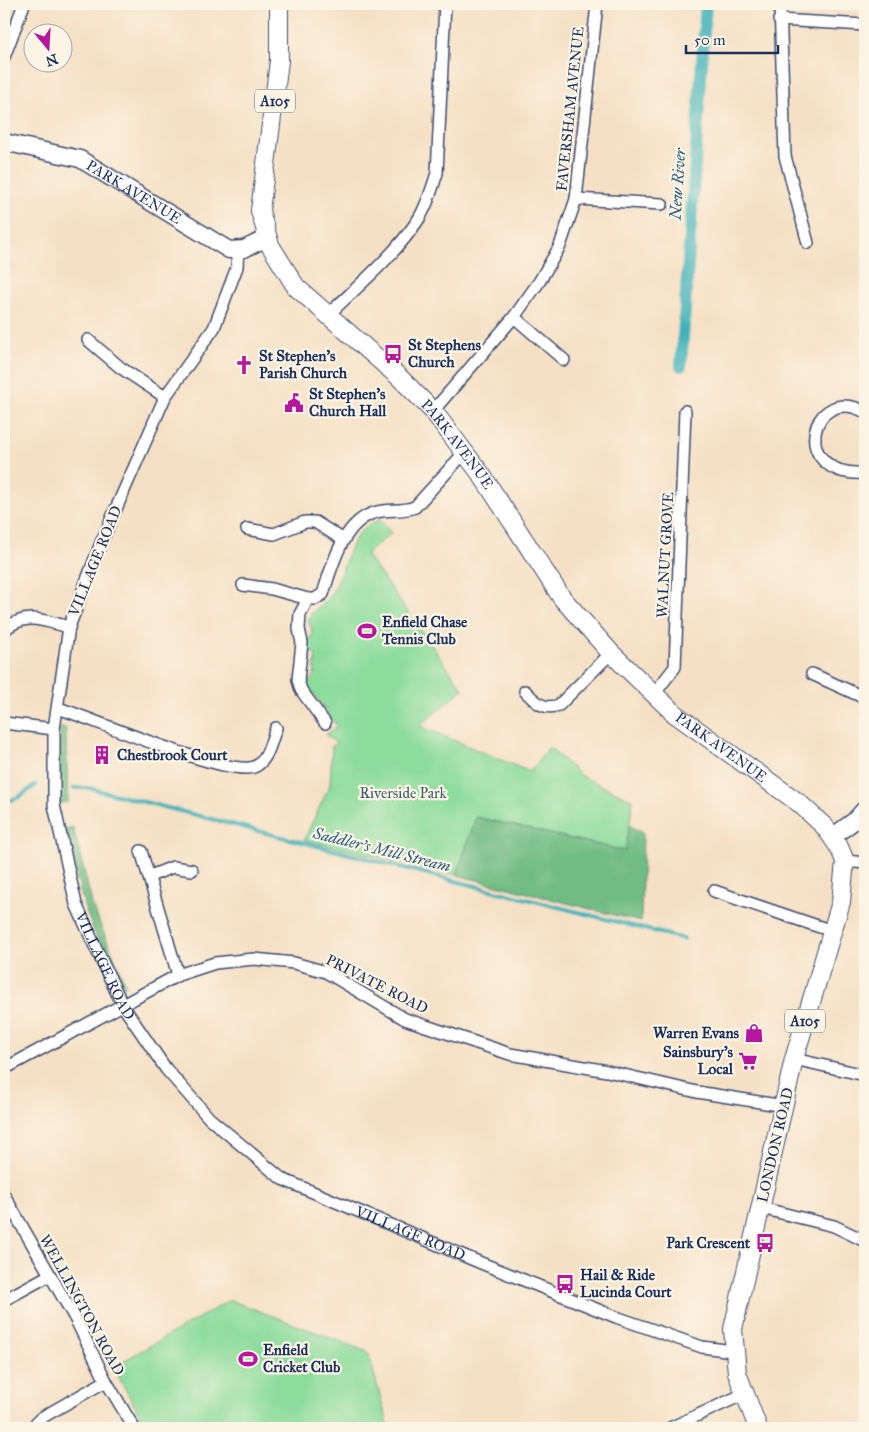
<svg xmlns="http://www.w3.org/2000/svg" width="869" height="1432" font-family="'IM FELL Great Primer',serif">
	<rect width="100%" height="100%" fill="#fcf5e5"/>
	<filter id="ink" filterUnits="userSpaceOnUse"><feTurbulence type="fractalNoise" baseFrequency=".02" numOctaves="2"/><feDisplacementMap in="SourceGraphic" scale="10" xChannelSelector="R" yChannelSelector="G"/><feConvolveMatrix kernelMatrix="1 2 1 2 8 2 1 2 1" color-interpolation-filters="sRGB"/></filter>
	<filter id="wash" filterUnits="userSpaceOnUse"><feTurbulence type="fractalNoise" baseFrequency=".0096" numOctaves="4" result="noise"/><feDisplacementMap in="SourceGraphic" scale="20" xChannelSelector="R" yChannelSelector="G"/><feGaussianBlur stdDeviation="1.12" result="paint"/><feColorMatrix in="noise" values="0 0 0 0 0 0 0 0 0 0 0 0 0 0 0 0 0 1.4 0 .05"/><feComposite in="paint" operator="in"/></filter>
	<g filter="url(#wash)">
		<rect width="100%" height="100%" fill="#f5e0c5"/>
		<g fill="#8cdc9c" stroke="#54867d">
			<path d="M380,520L391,533L366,554L463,689L420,726L530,772L549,747L581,776L633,800L626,851L476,817L457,875L304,840L330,785L332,746L337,744L326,735L337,726L306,683L314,677L316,655L306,650L307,641L311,638L312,629L308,620C313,609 324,604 331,594C348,569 346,529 380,520Z"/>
			<path d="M230,1300L368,1352L389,1428H147L113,1367Z"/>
		</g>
		<g fill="#71bc84" stroke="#467671">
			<path d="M60,728H66L68,802L60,803Z"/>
			<path d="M476,817L625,851L629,825L643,833L641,922L457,875Z"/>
			<path d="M73,827L93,907L126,986L118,990L85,909L65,829Z"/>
		</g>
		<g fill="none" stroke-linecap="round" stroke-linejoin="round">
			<g stroke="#42b2ba" stroke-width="4">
				<path d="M74,788H89L684,939"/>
				<path d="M4,801C18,801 25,792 36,785"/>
			</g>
			<path stroke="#42b2ba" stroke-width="12" d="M681,366L706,4"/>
		</g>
	</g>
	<g filter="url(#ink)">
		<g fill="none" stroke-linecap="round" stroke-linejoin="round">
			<g stroke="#3c4a6d" stroke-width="14">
				<g id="street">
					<path d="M780,4L785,156L808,243"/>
					<path d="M779,20L865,25"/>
					<path d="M4,57L24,4"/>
					<path d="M576,199L662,204"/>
					<path id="s1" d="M238,250L237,267L214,328L165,397L101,543L69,627L54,729V805L76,904L92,940L123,1006L166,1069L209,1118L282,1179L481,1263L616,1317L702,1347L733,1351"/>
					<path d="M328,315C359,285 394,256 418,220C427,206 432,189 437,173L445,4"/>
					<path d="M514,317L564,360"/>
					<path d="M88,340L121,368L165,397"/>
					<path d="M433,411L514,317L539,282L560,246L576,199L597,4"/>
					<path d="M865,412C810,382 787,478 865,473"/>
					<path d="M247,529L274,534L305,522H315L342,539"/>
					<path d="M243,585L272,589L308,599H315L323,594C332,566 343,520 377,512C390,509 402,512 415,507L465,452"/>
					<path d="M308,599L300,614L299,629L302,643L298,680L301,690L325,723"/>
					<path d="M4,630C26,611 44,621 69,627"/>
					<path d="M812,674L865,698"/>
					<path d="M525,691C535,701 543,711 559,705L611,653"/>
					<path d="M654,694L675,667L685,411"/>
					<path d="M58,708C93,719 228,777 254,767C268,761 271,741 276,728"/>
					<path d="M4,723L54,729"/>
					<path d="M141,851L178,975"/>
					<path d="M845,861L865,863"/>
					<path d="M150,876L173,867L192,870"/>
					<path d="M714,891L832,931"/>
					<path d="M794,1059L865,1075"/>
					<path d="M4,1069L178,975L215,963L254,959L294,963L326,972L405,1019L510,1054L607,1071L697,1092L784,1106"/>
					<path d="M4,1195L76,1320L106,1381L134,1428"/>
					<path d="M761,1208L834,1226L865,1241"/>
					<path d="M4,1300L50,1275"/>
					<path d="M36,1428V1423L41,1418L106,1381"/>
					<path d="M670,1428L744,1394"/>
				</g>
			</g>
			<g stroke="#3c4a6d" stroke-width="19">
				<g id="secondary">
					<path id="s2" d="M4,142L80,159L229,250L244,249L267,238"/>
					<path d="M832,837L854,821L865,809"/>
				</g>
			</g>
			<g stroke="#3c4a6d" stroke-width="20">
				<g id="primary">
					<path id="s3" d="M279,4V61L260,211L270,245L296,287L399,377L433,411L481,474L562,598L611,653L675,714L799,803L825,827L839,847L845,861L841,902L794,1059L733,1329L737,1373L758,1428"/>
				</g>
			</g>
			<use href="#street" stroke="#fff" stroke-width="11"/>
			<use href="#secondary" stroke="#fff" stroke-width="16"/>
			<use href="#primary" stroke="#fff" stroke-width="18"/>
		</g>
	</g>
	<defs>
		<g id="bus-bare" transform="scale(1.5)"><path d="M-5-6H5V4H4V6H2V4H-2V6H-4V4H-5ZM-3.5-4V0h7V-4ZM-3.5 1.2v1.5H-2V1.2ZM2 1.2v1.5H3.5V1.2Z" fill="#b5179e" stroke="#fcf5e5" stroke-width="2.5" paint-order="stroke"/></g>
		<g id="church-bare" transform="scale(1.5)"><path d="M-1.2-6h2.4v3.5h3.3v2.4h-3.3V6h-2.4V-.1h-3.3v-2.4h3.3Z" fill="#b5179e" stroke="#fcf5e5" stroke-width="2.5" paint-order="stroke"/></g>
		<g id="civic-bare" transform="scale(1.5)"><path d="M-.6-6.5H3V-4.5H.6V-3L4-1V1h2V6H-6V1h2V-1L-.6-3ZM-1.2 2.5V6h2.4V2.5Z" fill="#b5179e" stroke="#fcf5e5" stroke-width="2.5" paint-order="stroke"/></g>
		<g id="stadium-bare" transform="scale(1.5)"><path d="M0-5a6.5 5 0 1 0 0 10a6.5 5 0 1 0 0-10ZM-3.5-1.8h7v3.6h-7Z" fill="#b5179e" stroke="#fcf5e5" stroke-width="2.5" paint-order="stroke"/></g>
		<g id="building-bare" transform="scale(1.5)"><path d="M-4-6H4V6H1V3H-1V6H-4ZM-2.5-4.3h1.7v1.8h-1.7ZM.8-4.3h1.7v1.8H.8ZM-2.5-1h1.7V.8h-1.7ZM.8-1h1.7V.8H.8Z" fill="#b5179e" stroke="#fcf5e5" stroke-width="2.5" paint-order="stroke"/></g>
		<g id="shop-bare" transform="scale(1.5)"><path d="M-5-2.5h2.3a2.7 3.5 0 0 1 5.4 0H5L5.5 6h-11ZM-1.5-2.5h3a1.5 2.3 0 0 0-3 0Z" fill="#b5179e" stroke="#fcf5e5" stroke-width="2.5" paint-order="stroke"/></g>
		<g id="supermarket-bare" transform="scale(1.5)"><path d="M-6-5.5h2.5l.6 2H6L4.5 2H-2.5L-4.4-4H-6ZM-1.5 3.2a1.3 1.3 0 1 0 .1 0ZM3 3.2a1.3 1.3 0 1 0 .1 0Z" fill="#b5179e" stroke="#fcf5e5" stroke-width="2.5" paint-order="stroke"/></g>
	</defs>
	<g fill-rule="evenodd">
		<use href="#bus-bare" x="393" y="354"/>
		<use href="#church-bare" x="244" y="365"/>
		<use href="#civic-bare" x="294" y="403"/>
		<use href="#stadium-bare" x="367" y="631"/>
		<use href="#building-bare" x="102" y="755"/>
		<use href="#shop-bare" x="754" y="1033"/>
		<use href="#supermarket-bare" x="748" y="1061"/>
		<use href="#bus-bare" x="765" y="1243"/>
		<use href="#bus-bare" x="565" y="1284"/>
		<use href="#stadium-bare" x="248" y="1359"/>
	</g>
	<g text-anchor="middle" stroke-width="4.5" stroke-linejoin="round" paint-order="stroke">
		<g fill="#fcf5e5" stroke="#5e6a86" stroke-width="1">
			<rect x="255" y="89.5" width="40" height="23" rx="4"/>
			<rect x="785" y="1009.5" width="40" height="23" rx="4"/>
		</g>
		<g font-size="14" font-weight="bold" fill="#1b2f5e">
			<text x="275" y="106">A105</text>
			<text x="805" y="1026">A105</text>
		</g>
		<g font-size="15" fill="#1b2f5e" stroke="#fcf5e5">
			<text transform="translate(570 109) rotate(-84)" y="5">FAVERSHAM AVENUE</text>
			<text dy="5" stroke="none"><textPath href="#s2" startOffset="141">PARK AVENUE</textPath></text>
			<text dy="5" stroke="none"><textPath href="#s3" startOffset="519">PARK AVENUE</textPath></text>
			<text transform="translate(665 555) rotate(-87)" y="5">WALNUT GROVE</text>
			<text transform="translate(95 561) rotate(-68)" y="5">VILLAGE ROAD</text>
			<text dy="5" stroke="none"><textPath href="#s3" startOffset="924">PARK AVENUE</textPath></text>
			<text dy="5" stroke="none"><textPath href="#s1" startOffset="765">VILLAGE ROAD</textPath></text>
			<text transform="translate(377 984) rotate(27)" y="5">PRIVATE ROAD</text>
			<text transform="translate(775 1145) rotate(-77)" y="5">LONDON ROAD</text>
			<text dy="5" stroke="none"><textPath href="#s1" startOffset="1185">VILLAGE ROAD</textPath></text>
			<text transform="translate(82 1305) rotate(61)" y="5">WELLINGTON ROAD</text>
		</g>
		<g font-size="15" font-weight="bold" fill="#1b2f5e" stroke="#fcf5e5" text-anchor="start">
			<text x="408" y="350">St Stephens<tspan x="408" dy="17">Church</tspan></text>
			<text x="259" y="361">St Stephen's<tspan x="259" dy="17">Parish Church</tspan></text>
			<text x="309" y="399">St Stephen's<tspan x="309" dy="17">Church Hall</tspan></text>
			<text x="382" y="627">Enfield Chase<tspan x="382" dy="17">Tennis Club</tspan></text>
			<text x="117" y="760">Chestbrook Court</text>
			<text x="739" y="1038" text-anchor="end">Warren Evans</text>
			<text x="733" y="1057" text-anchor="end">Sainsbury's<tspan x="733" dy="17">Local</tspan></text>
			<text x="750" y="1248" text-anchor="end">Park Crescent</text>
			<text x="580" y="1280">Hail &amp; Ride<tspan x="580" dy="17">Lucinda Court</tspan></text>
			<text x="263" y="1355">Enfield<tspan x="263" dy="17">Cricket Club</tspan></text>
		</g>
		<g font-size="15" fill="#375a6e" stroke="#fcf5e5">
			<text x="403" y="798">Riverside Park</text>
		</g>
		<g font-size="16" font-style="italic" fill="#295d7e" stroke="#fcf5e5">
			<text transform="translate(677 184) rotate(-86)" y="6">New River</text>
			<text transform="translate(382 849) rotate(14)" y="6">Saddler's Mill Stream</text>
		</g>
	</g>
	<rect width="869" height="1432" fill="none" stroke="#fcf5e5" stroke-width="20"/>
	<g transform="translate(48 48) rotate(162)"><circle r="24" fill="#fcf5e5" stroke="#a2a6af"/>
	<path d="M0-4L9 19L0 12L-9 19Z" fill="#b5179e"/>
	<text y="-8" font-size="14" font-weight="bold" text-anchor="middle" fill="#1b2f5e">N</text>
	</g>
	<path d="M686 45v8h92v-8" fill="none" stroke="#1b2f5e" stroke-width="2.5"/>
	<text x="694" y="45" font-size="15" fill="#1b2f5e" stroke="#fcf5e5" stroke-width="4" paint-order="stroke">50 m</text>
</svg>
